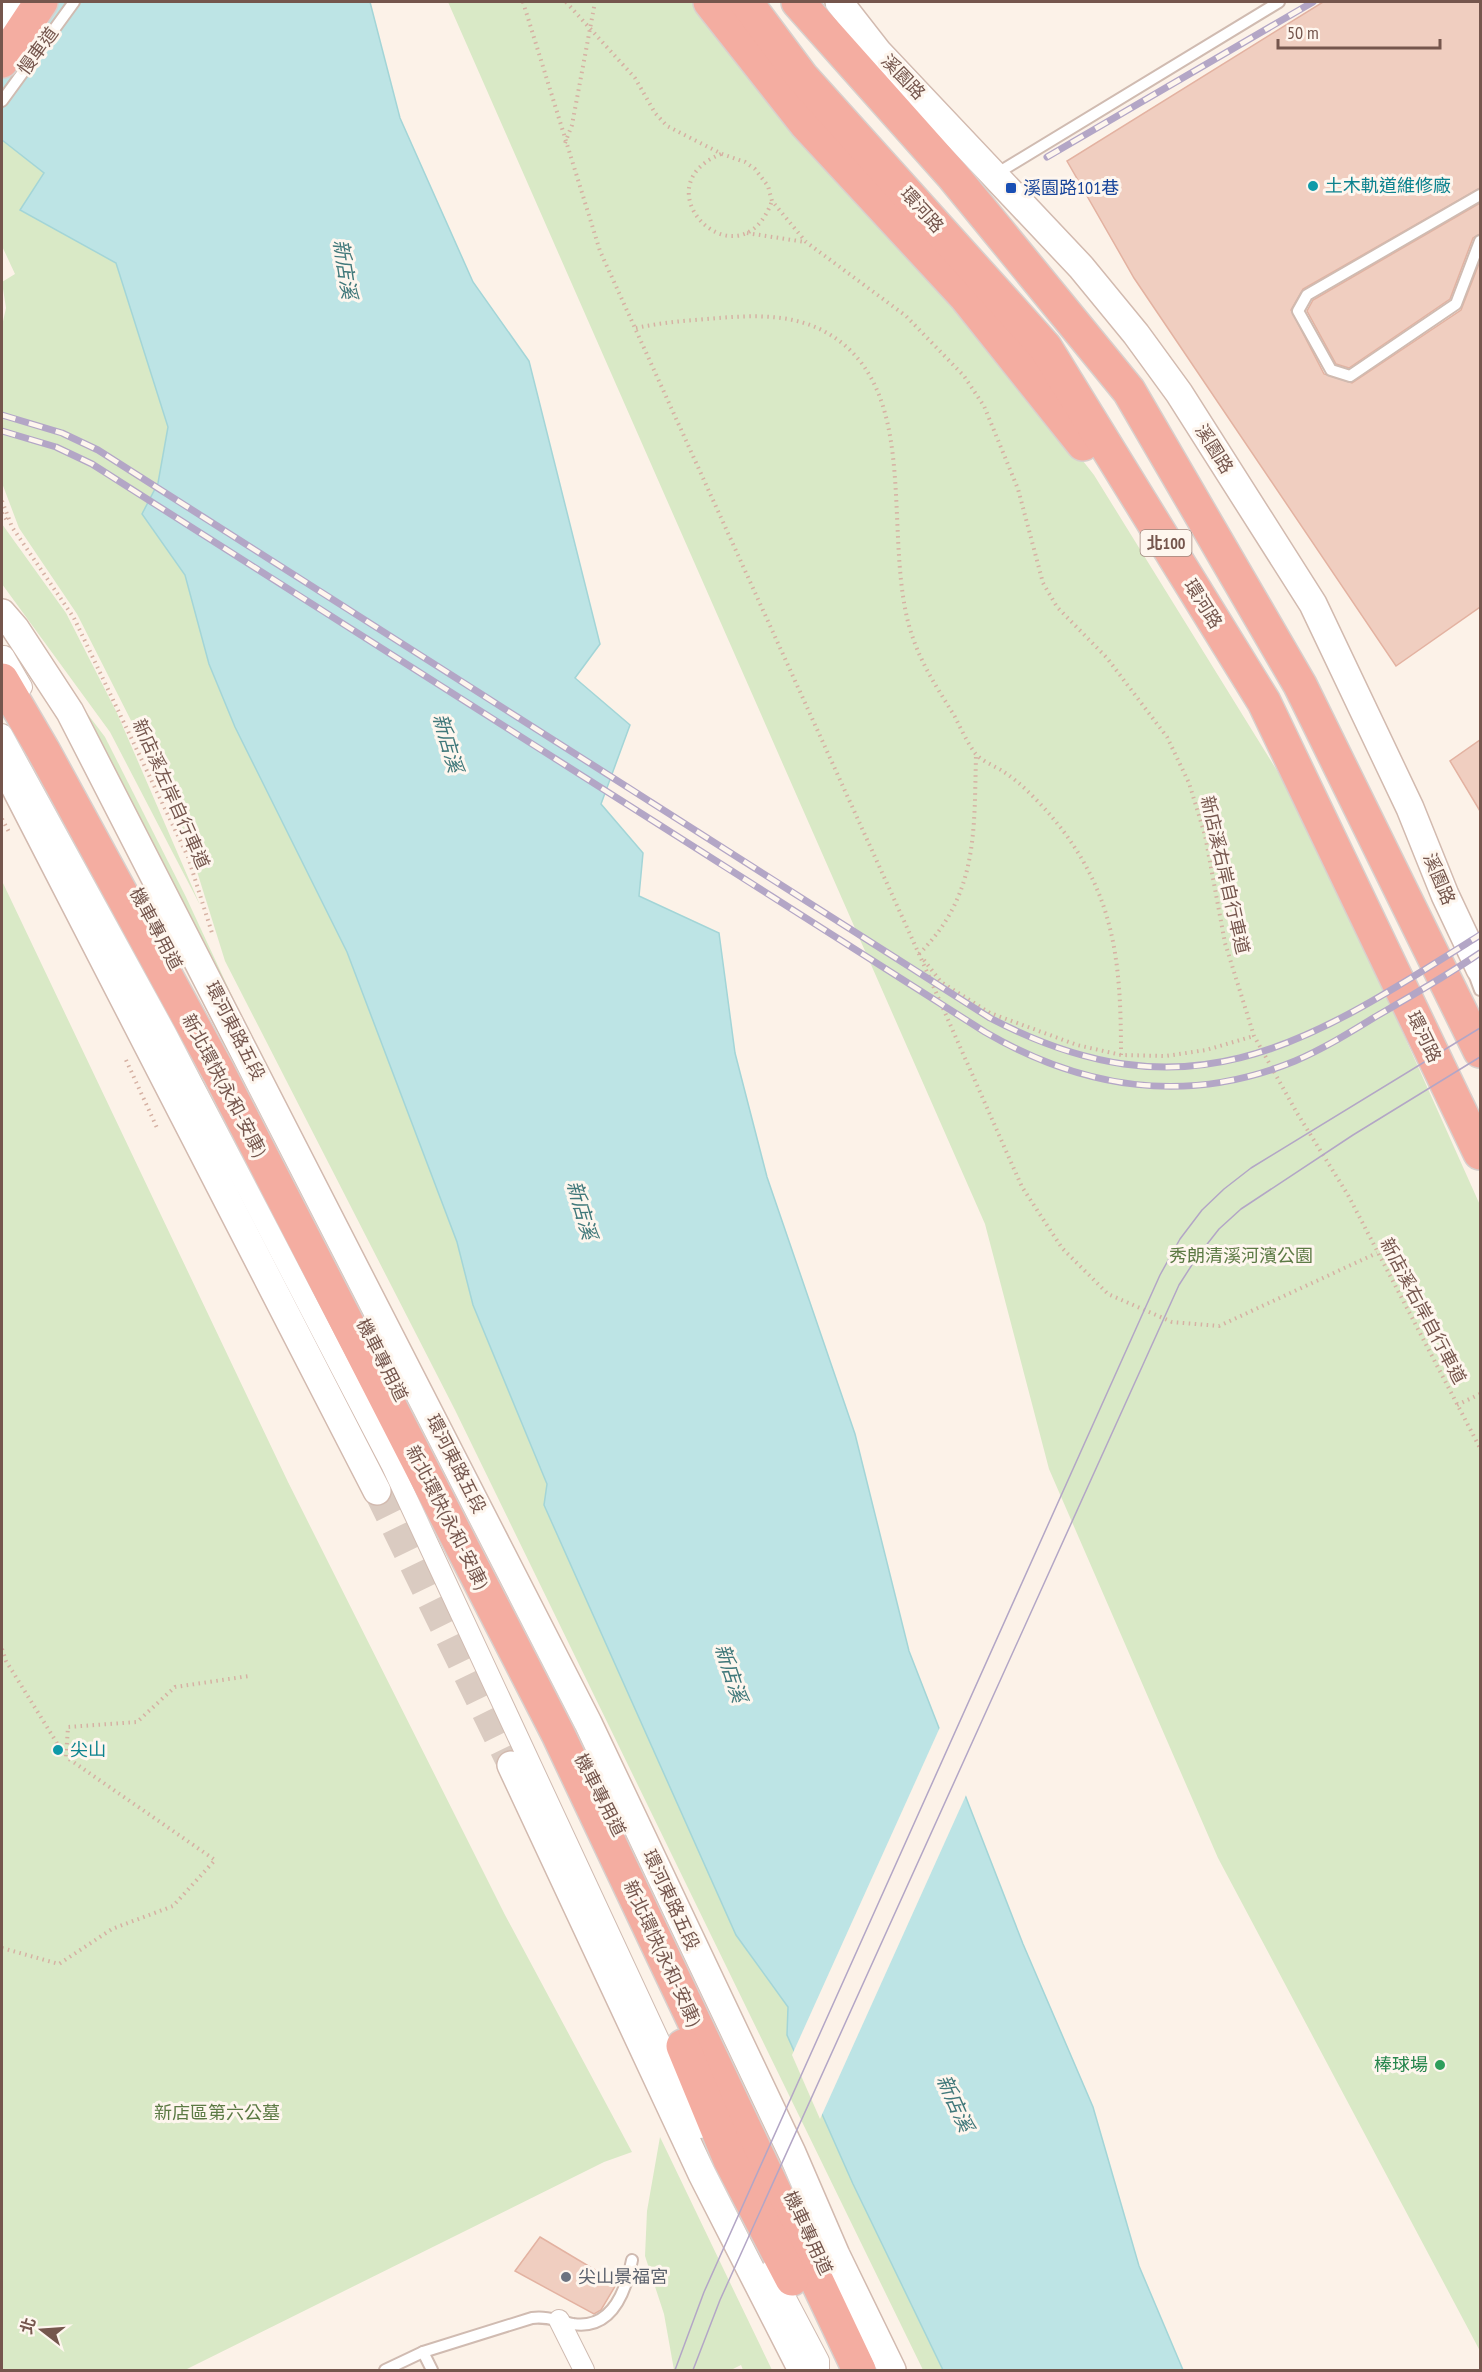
<svg xmlns="http://www.w3.org/2000/svg" width="1482" height="2372" font-family="'PT Sans Narrow','Noto Sans TC',sans-serif">
	<rect width="100%" height="100%" fill="#fcf2e8"/>
	<g fill="#d9e9c6">
		<path d="M448,2H695L989,341L1094,475L1307,819L1480,1205V2351L1218,1858L1049,1469L985,1224Z"/>
		<path d="M2,140L44,173L21,210L116,263L168,427L158,483L142,514L185,575L209,664L235,727L347,952L457,1242L473,1305L547,1484L544,1505L736,1935L788,2007L787,2035L853,2184L943,2370H923L455,1410L225,961L195,865L150,758L77,614L19,528L2,483V326L6,308L2,282L15,274L2,246Z"/>
		<path d="M2,524L66,613L117,713L200,905L110,732L2,584Z"/>
		<path d="M2,601L105,737L186,897L266,1069Z"/>
		<path d="M2,881L288,1482L505,1915L632,2152L604,2162L185,2370H2Z"/>
		<path d="M660,2137L772,2370H743L741,2365L731,2370H674L664,2314L645,2256L647,2211Z"/>
	</g>
	<path fill="#bde4e5" stroke="#a3d5d7" stroke-width="1.5" d="M2,2H370L400,118L473,282L529,361L600,644L575,678L630,725L601,804L643,853L639,896L719,933L735,1053L767,1177L855,1434L909,1651L1023,1944L1093,2107L1139,2266L1183,2370H943L853,2184L787,2035L788,2007L736,1935L544,1505L547,1484L473,1305L457,1242L347,952L235,727L209,664L185,575L142,514L158,483L168,427L116,263L20,210L44,173L2,140Z"/>
	<path fill="#fcf2e8" d="M941,1725L967,1793L820,2119L792,2055Z"/>
	<g fill="#f0cec0" stroke="#e3b2a1" stroke-width="1.5">
		<path d="M1323,2H1480V188L1303,289L1291,310L1324,374L1352,383L1461,310L1480,261V607L1396,666L1134,278L1067,161Z"/>
		<path d="M1480,203V234L1473,238L1450,299L1349,368L1336,364L1307,311L1313,300Z"/>
		<path d="M1480,740V811L1450,761Z"/>
		<path d="M540,2237L617,2283L601,2310L594,2314L515,2271Z"/>
	</g>
	<g fill="none" stroke-linecap="round" stroke-linejoin="round">
		<path stroke="#dacbc1" stroke-width="27" stroke-dasharray="27 14" stroke-linecap="butt" d="M377,1491L511,1765"/>
		<g stroke="#d0bbb1" stroke-width="14">
			<g id="lane">
				<path d="M2,101L74,2"/>
				<path d="M996,174L1279,2"/>
				<path d="M1480,195L1307,295L1298,311L1331,370L1350,376L1456,304L1480,241"/>
				<path d="M1473,971L1480,990"/>
				<path d="M423,2352L432,2370"/>
				<path d="M385,2370L423,2352L532,2318C547,2316 558,2321 573,2324C612,2330 626,2291 632,2260"/>
			</g>
		</g>
		<g stroke="#d0bbb1" stroke-width="22">
			<g id="street">
				<path d="M4,656L22,687"/>
				<path d="M2,734L166,1033L391,1464L700,2128"/>
				<path d="M771,2270L819,2361V2370"/>
				<path d="M559,2320L584,2370"/>
			</g>
		</g>
		<g stroke="#d2baaf" stroke-width="30">
			<g id="secondary">
				<path d="M839,2L878,52L1081,267L1136,334L1179,393L1313,604L1410,808L1445,895L1480,969"/>
				<path d="M2,19L13,2"/>
				<path d="M2,613L15,628L70,712L588,1723L792,2153L836,2255L892,2370"/>
				<path d="M2,762L377,1491"/>
				<path d="M511,1765L702,2174L802,2370"/>
			</g>
		</g>
		<g stroke="#d8d0cd" stroke-width="36">
			<g id="highway">
				<path d="M710,2L806,124L965,296L1083,444"/>
				<path d="M746,2L802,77L1045,347L1264,702L1480,1153"/>
				<path d="M798,2L953,176L1129,391L1300,685L1480,1051"/>
				<path d="M2,61L41,2"/>
				<path d="M2,680L43,750L219,1073L558,1734L859,2370"/>
				<path d="M683,2046L730,2160L792,2279"/>
			</g>
		</g>
		<g stroke="#d6b1a3" stroke-width="4" stroke-dasharray="1.5 4.5" stroke-linecap="butt">
			<path d="M523,2L600,251L919,954L1022,1187L1062,1248L1108,1294L1172,1322L1219,1326L1377,1253"/>
			<path d="M566,2L635,78L655,113L667,126L722,154L745,162L755,169L768,186L772,201L806,242L906,316L964,376L984,406L1018,489L1043,583L1057,607L1107,658L1167,737L1189,783L1205,835L1225,943L1254,1036L1297,1113L1348,1195L1480,1448"/>
			<path d="M565,143L572,125L595,2"/>
			<path d="M721,154C637,188 740,289 772,201"/>
			<path d="M747,233L805,242"/>
			<path d="M636,328C659,323 682,321 706,319C754,315 802,311 842,343C922,407 880,551 914,641C924,669 940,692 955,717C961,729 967,742 975,753C981,761 995,766 1004,772C1021,783 1039,802 1052,817C1115,892 1121,961 1121,1055"/>
			<path d="M2,501L12,527L74,618L188,857L212,933"/>
			<path d="M2,513L8,522"/>
			<path d="M2,819L9,832"/>
			<path d="M919,954C978,895 974,833 976,755"/>
			<path d="M924,960L941,982L990,1013L1077,1045L1121,1055L1166,1056L1206,1050L1254,1036"/>
			<path d="M126,1060L158,1130"/>
			<path d="M1457,1405L1480,1394"/>
			<path d="M2,1649L6,1661L65,1756"/>
			<path d="M2,1948L59,1964L112,1929L173,1906L215,1860L66,1757L68,1727L137,1722L175,1687L249,1676"/>
		</g>
		<use href="#lane" stroke="#fff" stroke-width="10"/>
		<use href="#street" stroke="#fff" stroke-width="20"/>
		<use href="#secondary" stroke="#fff" stroke-width="27"/>
		<use href="#highway" stroke="#f4ada1" stroke-width="33"/>
		<g stroke="#b3a6c6" stroke-width="1.5">
			<path d="M675,2370L704,2292L1160,1275L1180,1239L1202,1210L1224,1189L1251,1168L1480,1028"/>
			<path d="M693,2370L720,2300L1179,1285L1197,1257L1219,1229L1241,1209L1353,1135L1480,1057"/>
		</g>
		<g stroke="#b3a6c6" stroke-width="7">
			<g id="rail">
				<path d="M1047,157L1313,2"/>
				<path d="M2,415L62,433L98,450L990,1018C1191,1123 1308,1043 1480,935"/>
				<path d="M2,431L56,447L92,464L985,1032C1083,1089 1188,1105 1295,1061C1323,1049 1349,1033 1375,1017C1411,996 1446,976 1480,953"/>
			</g>
		</g>
		<use href="#rail" stroke="#fef6ee" stroke-width="4.5" stroke-dasharray="14" stroke-linecap="butt"/>
	</g>
	<g fill="#0f9aa8" stroke="#fef6ee" stroke-width="2">
		<circle cx="1313" cy="186" r="6"/>
		<circle cx="58" cy="1750" r="6"/>
	</g>
	<rect fill="#1a4fb4" stroke="#fef6ee" stroke-width="2" x="1005" y="182" width="12" height="12" rx="3"/>
	<circle fill="#2e9e5b" stroke="#fef6ee" stroke-width="2" cx="1440" cy="2065" r="6"/>
	<circle fill="#6b7280" stroke="#fef6ee" stroke-width="2" cx="566" cy="2277" r="6"/>
	<g text-anchor="middle" stroke-width="6" stroke-linejoin="round" paint-order="stroke">
		<rect fill="#fef6ee" stroke="#9e867d" stroke-width="1.5" x="1140.5" y="530" width="51" height="26" rx="4.5"/>
		<g font-size="16" font-weight="bold" fill="#75564d">
			<text x="1166" y="549">北100</text>
		</g>
		<g font-size="18" fill="#75564d" stroke="#fef6ee">
			<text transform="translate(38 51) rotate(-54)" y="6">慢車道</text>
			<text transform="translate(903 77) rotate(46)" y="6">溪園路</text>
			<text transform="translate(922 210) rotate(48)" y="6">環河路</text>
			<text transform="translate(1214 449) rotate(58)" y="6">溪園路</text>
			<text transform="translate(1203 604) rotate(58)" y="6">環河路</text>
			<text transform="translate(171 794) rotate(66)" y="6">新店溪左岸自行車道</text>
			<text transform="translate(1225 875) rotate(77)" y="6">新店溪右岸自行車道</text>
			<text transform="translate(1439 879) rotate(67)" y="6">溪園路</text>
			<text transform="translate(156 929) rotate(62)" y="6">機車專用道</text>
			<text transform="translate(235 1031) rotate(63)" y="6">環河東路五段</text>
			<text transform="translate(1424 1037) rotate(64)" y="6">環河路</text>
			<text transform="translate(224 1085) rotate(62)" y="6">新北環快(永和-安康)</text>
			<text transform="translate(1423 1311) rotate(62)" y="6">新店溪右岸自行車道</text>
			<text transform="translate(382 1360) rotate(63)" y="6">機車專用道</text>
			<text transform="translate(456 1464) rotate(63)" y="6">環河東路五段</text>
			<text transform="translate(447 1517) rotate(63)" y="6">新北環快(永和-安康)</text>
			<text transform="translate(600 1795) rotate(63)" y="6">機車專用道</text>
			<text transform="translate(671 1900) rotate(65)" y="6">環河東路五段</text>
			<text transform="translate(662 1953) rotate(65)" y="6">新北環快(永和-安康)</text>
			<text transform="translate(808 2233) rotate(65)" y="6">機車專用道</text>
		</g>
		<g font-size="18" fill="#0d838f" stroke="#fef6ee" text-anchor="start">
			<text x="1325" y="192">土木軌道維修廠</text>
			<text x="70" y="1756">尖山</text>
		</g>
		<g font-size="18" fill="#164399" stroke="#fef6ee" text-anchor="start">
			<text x="1023" y="194">溪園路101巷</text>
		</g>
		<g font-size="18" fill="#5c7a44" stroke="#fef6ee">
			<text x="1241" y="1262">秀朗清溪河濱公園</text>
			<text x="217" y="2119">新店區第六公墓</text>
		</g>
		<g font-size="18" fill="#27864d" stroke="#fef6ee" text-anchor="end">
			<text x="1428" y="2071">棒球場</text>
		</g>
		<g font-size="18" fill="#5b616d" stroke="#fef6ee" text-anchor="start">
			<text x="578" y="2283">尖山景福宮</text>
		</g>
		<g font-size="20" font-style="italic" fill="#40787a" stroke="#fef6ee">
			<text transform="translate(345 269) rotate(81)" y="7">新店溪</text>
			<text transform="translate(448 743) rotate(74)" y="7">新店溪</text>
			<text transform="translate(582 1210) rotate(74)" y="7">新店溪</text>
			<text transform="translate(731 1673) rotate(72)" y="7">新店溪</text>
			<text transform="translate(955 2103) rotate(66)" y="7">新店溪</text>
		</g>
	</g>
	<rect width="1482" height="2372" fill="none" stroke="#75564d" stroke-width="6"/>
	<g transform="translate(42 2330) rotate(287)" stroke="#fef6ee" stroke-width="4.5" paint-order="stroke">
	<path d="M0-4.5L10 22L0 15L-10 22Z" fill="#75564d"/>
	<text y="-9" font-size="16" font-weight="bold" text-anchor="middle" fill="#75564d">北</text>
	</g>
	<path d="M1278 39v9h162v-9" fill="none" stroke="#75564d" stroke-width="3"/>
	<text x="1287" y="39" font-size="18" fill="#75564d" stroke="#fef6ee" stroke-width="4.5" paint-order="stroke">50 m</text>
</svg>
